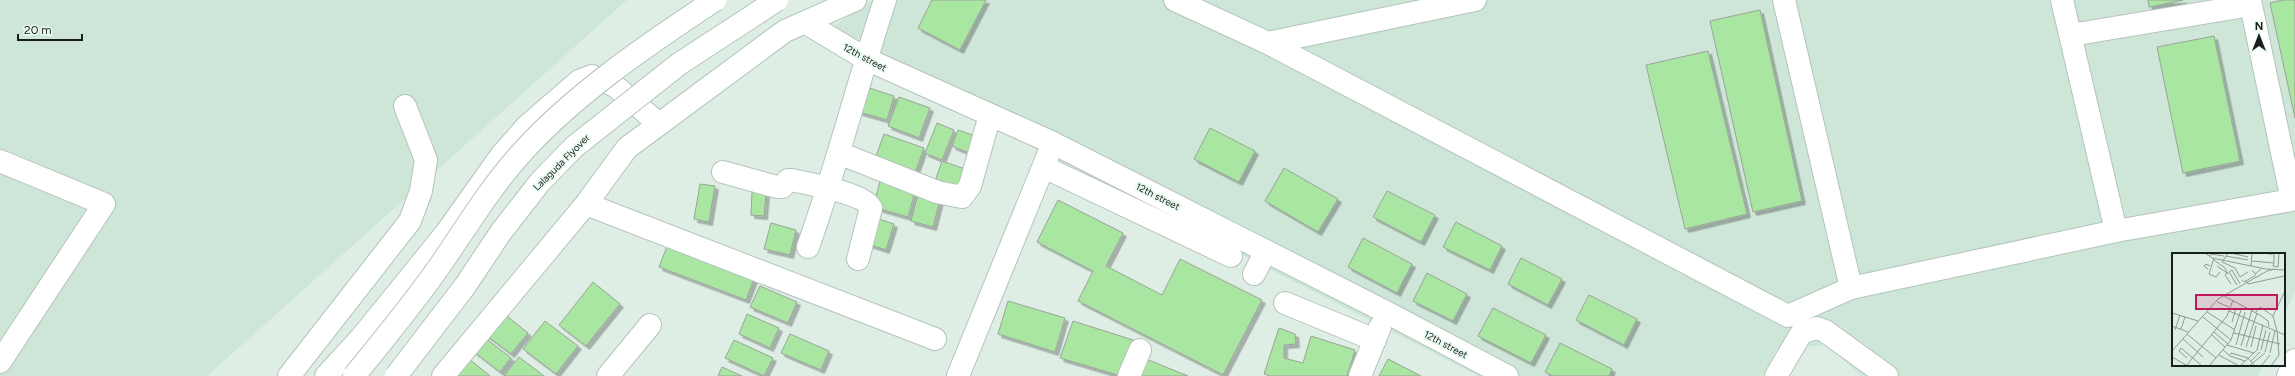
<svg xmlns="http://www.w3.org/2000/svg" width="2295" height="376" font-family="Figtree,sans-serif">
	<defs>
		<filter id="shadow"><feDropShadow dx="3.5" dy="3.5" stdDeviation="0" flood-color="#0004"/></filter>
	</defs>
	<rect width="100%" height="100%" fill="#deeee5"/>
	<g fill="#cee6d8">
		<path d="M0,0H627L207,376H0Z"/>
		<path d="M872,0H2295V291L2284,316V254H2173V365H2263L2258,376H1861L1827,345L1777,349L1763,376H1478L818,37Z"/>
	</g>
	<g fill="#a8e6a1" stroke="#99a498" filter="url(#shadow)">
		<path d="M932,0H986L960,50L918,28Z"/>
		<path d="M2148,0H2183L2149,7Z"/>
		<path d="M2283,0H2295V118L2270,3Z"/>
		<path d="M1760,10L1802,201L1753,212L1710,21Z"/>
		<path d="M2214,36L2240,161L2183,173L2157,47Z"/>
		<path d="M1708,51L1747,214L1685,229L1646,65Z"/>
		<path d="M866,87L894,96L887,120L859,112Z"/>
		<path d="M899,97L930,108L919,138L888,126Z"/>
		<path d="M937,123L954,130L942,160L925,153Z"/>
		<path d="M1210,128L1255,151L1239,182L1194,159Z"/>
		<path d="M958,130L978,137L972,154L952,146Z"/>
		<path d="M884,134L924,148L914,176L874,162Z"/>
		<path d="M942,161L965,169L957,195L933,187Z"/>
		<path d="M1284,168L1338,199L1318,232L1265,201Z"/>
		<path d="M881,178L916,188L908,217L873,207Z"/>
		<path d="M700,184L715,186L709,222L694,219Z"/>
		<path d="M1387,191L1435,215L1421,242L1373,217Z"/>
		<path d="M752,192L766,193L764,216L751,215Z"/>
		<path d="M918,194L940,200L933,227L911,221Z"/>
		<path d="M1058,200L1123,233L1106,266L1162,295L1180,259L1262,300L1223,375L1078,301L1093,271L1037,242Z"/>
		<path d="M873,217L894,224L886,250L865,243Z"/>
		<path d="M1456,222L1502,246L1490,270L1443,247Z"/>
		<path d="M771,223L796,230L790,255L764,249Z"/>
		<path d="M1363,238L1412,264L1397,293L1348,267Z"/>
		<path d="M668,244L755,276L746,300L659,267Z"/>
		<path d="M1521,258L1562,279L1548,305L1508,284Z"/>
		<path d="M1427,273L1467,294L1453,321L1413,301Z"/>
		<path d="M593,282L620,304L586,346L559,325Z"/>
		<path d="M760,286L797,302L788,323L750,307Z"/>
		<path d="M1589,295L1637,319L1624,345L1576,320Z"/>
		<path d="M1008,301L1065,318L1055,352L998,334Z"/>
		<path d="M1493,308L1546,335L1531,363L1478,336Z"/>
		<path d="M503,313L528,333L511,354L486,335Z"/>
		<path d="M747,314L779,328L770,348L739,334Z"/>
		<path d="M545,321L578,346L556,374L523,349Z"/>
		<path d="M1073,321L1133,340L1121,376L1060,358Z"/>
		<path d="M1279,328L1295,334L1296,344L1284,345V358L1303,363L1311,336L1355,350L1347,376H1270L1264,374Z"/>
		<path d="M790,334L829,351L821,370L781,353Z"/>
		<path d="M484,337L511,358L500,372L473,351Z"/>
		<path d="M734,340L773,358L764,376L725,358Z"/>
		<path d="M1560,343L1612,369L1609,376H1553L1545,372Z"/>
		<path d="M464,355L490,376H447Z"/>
		<path d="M519,357L544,376H504Z"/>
		<path d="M1146,359L1188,376H1139Z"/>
		<path d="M1388,359L1421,376H1379Z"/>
		<path d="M722,367L742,376H718Z"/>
	</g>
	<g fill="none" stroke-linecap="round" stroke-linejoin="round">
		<g stroke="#b4c4bb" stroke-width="24">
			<g id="minor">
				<path d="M1175,0L1268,43L1788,316L1851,288L2116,231L2292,200L2251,5L2071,35"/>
				<path d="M1784,0L1851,288"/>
				<path d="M2062,0L2116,231"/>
				<path d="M806,23L866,59L1053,143L1386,312L1507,376"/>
				<path d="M1268,43L1475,0"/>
				<path d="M839,153L937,192L962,197L970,186L990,115"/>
				<path d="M0,161L104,204L0,362"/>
				<path d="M1044,167L1231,256"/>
				<path d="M723,172L777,187H782L788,180H792C808,184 864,193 871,208L858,259"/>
				<path d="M586,204L935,339"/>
				<path d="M808,247C837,165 858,82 885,0"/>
				<path d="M1254,274L1266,251"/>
				<path d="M1285,303L1375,340"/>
				<path d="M289,376L410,221L421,191L426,160L405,106"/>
				<path d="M326,376L361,338L446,233L500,157L527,126L579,81L592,76L615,86L659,124"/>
				<path d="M443,376L586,204L627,148L785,31L855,0"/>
				<path d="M608,376L650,325"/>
				<path d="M958,376L1053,143"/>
				<path d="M1129,376L1140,350"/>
				<path d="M1360,376L1380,327"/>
				<path d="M1776,376L1802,332L1817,328L1825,331L1887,376"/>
				<path d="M2288,376L2295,360"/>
			</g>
		</g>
		<use href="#minor" stroke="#fff" stroke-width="22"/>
		<g stroke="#b4c4bb" stroke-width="24" stroke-linecap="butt">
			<g id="major-bridge">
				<path d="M354,376C384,339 414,303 441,264C466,228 488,191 517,158C570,97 648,44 715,0"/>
				<path d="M396,376L465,286L501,232L540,182L574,147L679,64L777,0"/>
			</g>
		</g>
		<use href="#major-bridge" stroke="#fff" stroke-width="22"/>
	</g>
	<g text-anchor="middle" stroke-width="4" stroke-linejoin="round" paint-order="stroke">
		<g font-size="10" fill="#181e1b" stroke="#ebfcf2">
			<text transform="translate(865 57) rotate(28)" y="4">12th street</text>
			<text transform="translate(561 162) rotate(-45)" y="4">Lalaguda Flyover</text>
			<text transform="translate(1158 196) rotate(27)" y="4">12th street</text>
			<text transform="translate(1446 344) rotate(28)" y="4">12th street</text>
		</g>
	</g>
	<g transform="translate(2172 253)">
		<rect width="113" height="113" fill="#deeee5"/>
		<path fill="none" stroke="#8f9b94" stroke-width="1" d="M33,0L40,5L94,16L113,17M56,0L50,9L63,15L68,24L76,19M59,0L76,4M96,1H102V10M38,3L39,1L52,3M54,3L76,7M42,5L37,21L44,24L48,19M42,7L53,15L56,21M80,8L102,10L101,13L106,14M45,13L55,20L53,22L59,31M79,13L80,0M106,14L107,0M36,16L32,13L34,11L38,13M80,17L83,21L89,16M70,27L72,29L84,22M74,28L76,31L112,23M65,32L57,19L60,17L68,31M52,43L88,62L96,68L97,74M45,49L57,54M57,58L113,82M35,59L63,77M84,59L88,54L101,63L105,78L107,102L99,113M0,60L26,68M101,63L113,38M31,64L59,87M60,69L64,55M0,73L16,79M45,75L55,63L61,47M9,76L13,64M3,77L8,62M42,79L56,91M62,80L108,91M15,81L44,105M40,82L53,94M11,86L31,104M55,92L82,100M64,92L73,59M69,93L80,57M74,94L85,60M79,94L84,73M51,97L58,103L73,108M89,97L94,77M0,98L46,46L95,18L103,16M93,99L98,79M98,100L103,77M47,102L67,113M58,102L59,100L76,105L83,113M0,104L14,112M15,105L7,98L9,95L30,113M79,108L88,99M14,113L45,75M37,113L59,87L69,57M68,113L85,97L91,72M77,113L93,100M89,113L98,102"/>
		<path fill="#c2185b" fill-opacity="0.15" stroke="#c2185b" stroke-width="2" d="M24,42H105V56H24Z"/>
		<rect width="113" height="113" fill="none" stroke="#181e1b" stroke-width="2"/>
	</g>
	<g transform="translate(2259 36)" stroke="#ebfcf2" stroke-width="3" paint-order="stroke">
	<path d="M0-3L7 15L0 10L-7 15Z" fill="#181e1b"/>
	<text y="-6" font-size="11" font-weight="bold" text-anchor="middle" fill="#181e1b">N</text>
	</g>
	<path d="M18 34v6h64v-6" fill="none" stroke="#181e1b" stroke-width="2"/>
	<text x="24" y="34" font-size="12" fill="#181e1b" stroke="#ebfcf2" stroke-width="3" paint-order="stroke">20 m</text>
</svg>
